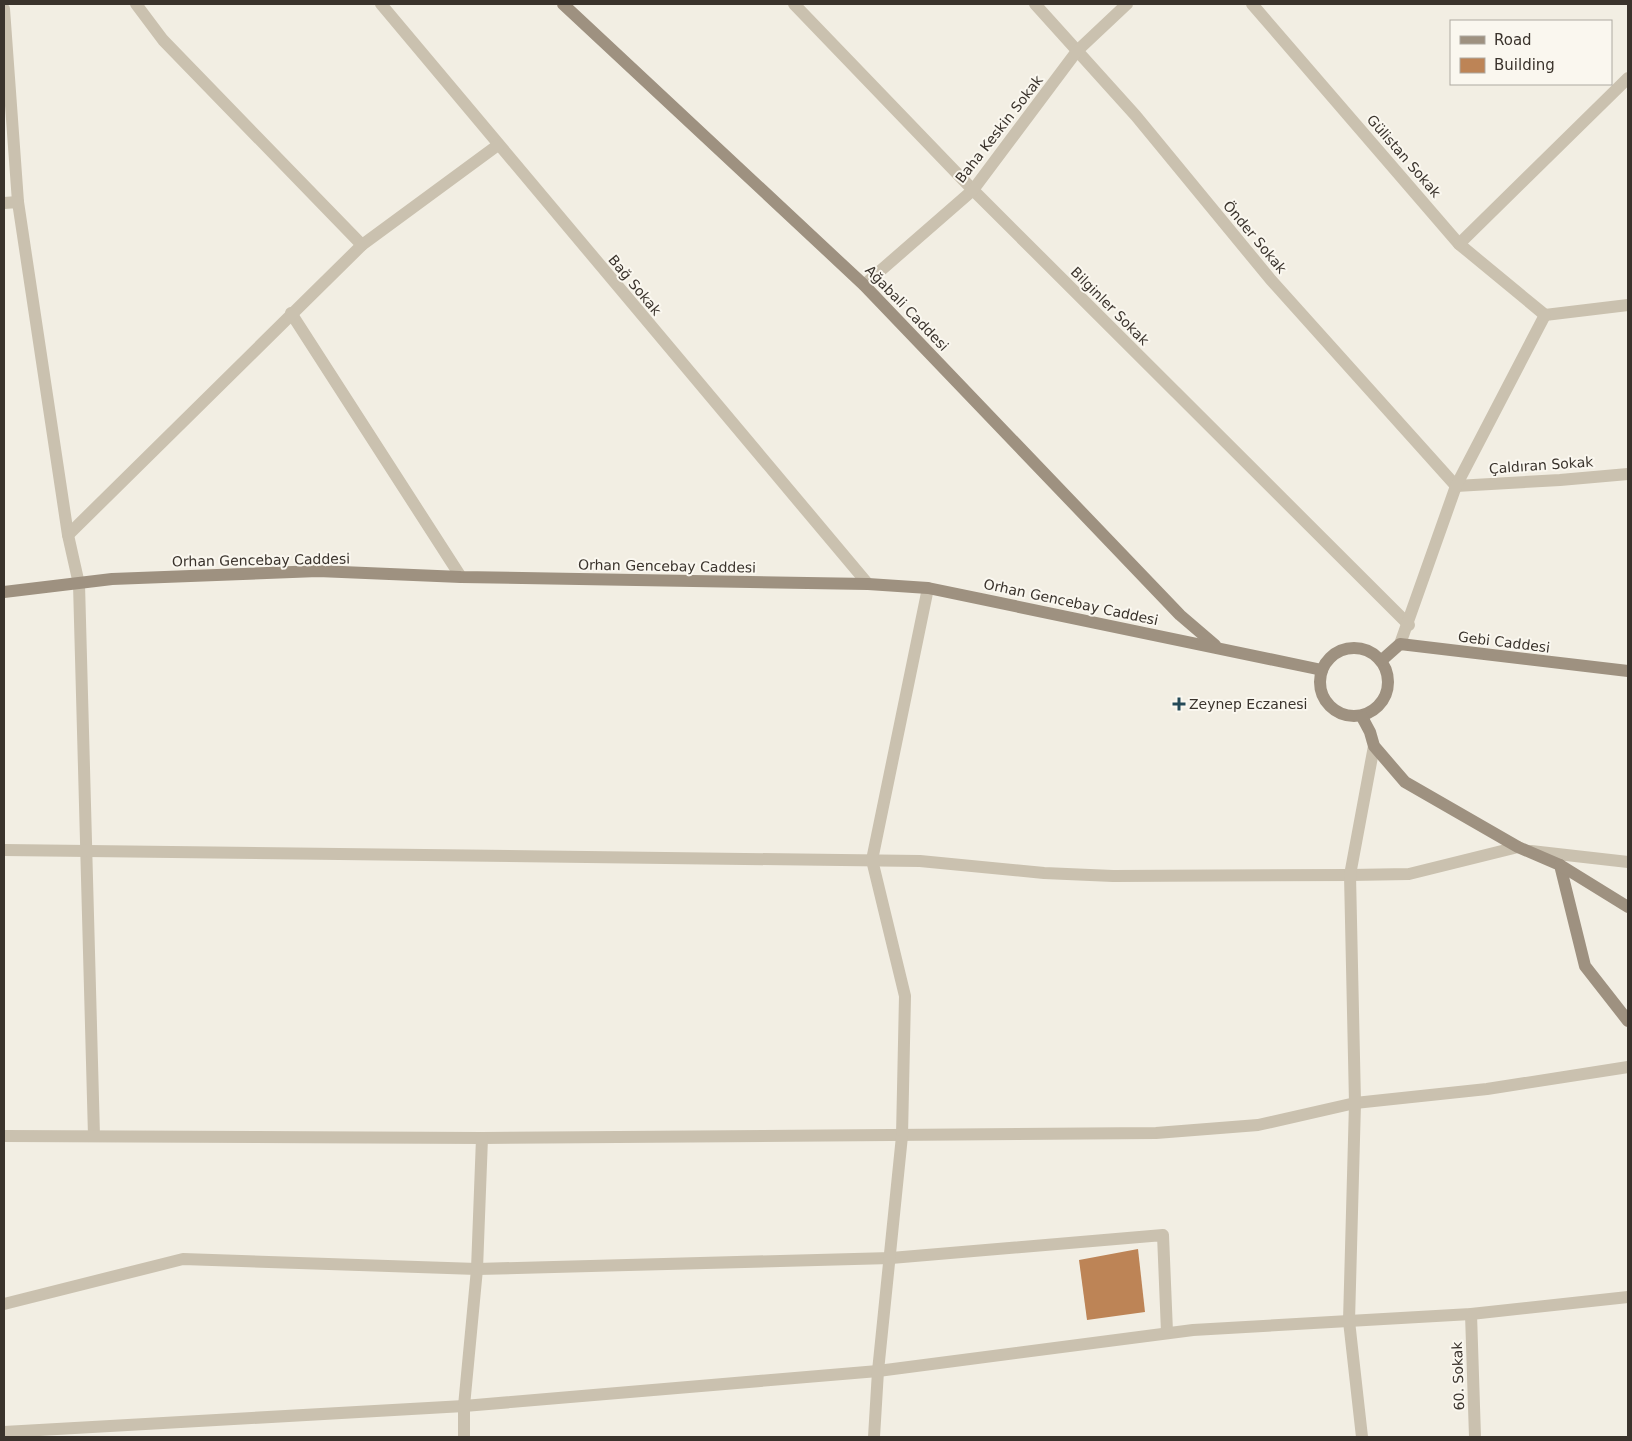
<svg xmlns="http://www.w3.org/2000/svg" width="1632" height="1441" font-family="'DejaVu Sans',sans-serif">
	<rect width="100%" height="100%" fill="#f2eee3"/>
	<path fill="#bd8456" d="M1138,1249L1145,1312L1087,1320L1079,1260Z"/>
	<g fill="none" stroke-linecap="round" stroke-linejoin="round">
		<g stroke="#cac1af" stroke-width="12">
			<path d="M136,4L163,40L362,245"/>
			<path d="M381,4L868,584"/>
			<path d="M794,4L973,190L1409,625"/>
			<path d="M1035,4L1136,116L1271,280L1456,486"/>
			<path d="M1252,4L1459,244L1545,315"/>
			<path d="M4,9L18,202"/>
			<path d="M4,203L18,202L68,535L79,584L94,1136"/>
			<path d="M1459,244L1628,78"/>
			<path d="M864,285L973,190L1077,51L1127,4"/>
			<path d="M291,313L461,577"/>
			<path d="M1545,315L1628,305"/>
			<path d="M1456,486L1560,480L1628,474"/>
			<path d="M68,535L362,245L498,145"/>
			<path d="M1400,644L1456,486L1545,315"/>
			<path d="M4,850L920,861L1044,873L1113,876L1350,875L1409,874L1518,847"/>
			<path d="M1531,851L1628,862"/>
			<path d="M4,1136L482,1138L1156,1133L1258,1125L1355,1103L1487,1089L1628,1067"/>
			<path d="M4,1304L183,1259L477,1269L891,1258L1163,1235L1167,1332"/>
			<path d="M1471,1314L1475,1437"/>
			<path d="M4,1432L464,1406L878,1371L1193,1330L1471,1314L1628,1297"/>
			<path d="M464,1437V1406L477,1269L482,1138"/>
			<path d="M874,1437L878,1371L902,1136L905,996L872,860L928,588"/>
			<path d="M1362,1437L1349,1321L1355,1103L1350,875L1374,746"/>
		</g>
		<g stroke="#9e9180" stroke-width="12">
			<path d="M563,4L864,285L1180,615L1215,645"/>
			<path d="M4,592L112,579L318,571L461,577L868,584L928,588L1322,670"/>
			<circle cx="1354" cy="682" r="34"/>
			<path d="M1382,660L1400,644L1628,671"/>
			<path d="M1362,717L1370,732L1374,746L1405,782L1518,847L1560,865L1585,966L1628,1021"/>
			<path d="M1560,865L1628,907"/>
		</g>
	</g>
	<path fill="#254a58" stroke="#faf7ef" stroke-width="2" d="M1176.5 696.5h5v5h5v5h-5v5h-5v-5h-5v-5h5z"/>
	<g text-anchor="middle" stroke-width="4" stroke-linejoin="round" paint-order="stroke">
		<g font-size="14" fill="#3a332c" stroke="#faf7ef">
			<text transform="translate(999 129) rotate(-52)" y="5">Baha Keskin Sokak</text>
			<text transform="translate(1404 156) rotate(49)" y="5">Gülistan Sokak</text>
			<text transform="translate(1255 237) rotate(50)" y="5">Önder Sokak</text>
			<text transform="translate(635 285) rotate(50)" y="5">Bağ Sokak</text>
			<text transform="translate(1110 306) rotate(45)" y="5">Bilginler Sokak</text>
			<text transform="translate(907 308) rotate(46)" y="5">Ağabali Caddesi</text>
			<text transform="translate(1541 465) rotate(-4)" y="5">Çaldıran Sokak</text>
			<text transform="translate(261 560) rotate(-1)" y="5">Orhan Gencebay Caddesi</text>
			<text transform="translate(667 566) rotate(1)" y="5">Orhan Gencebay Caddesi</text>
			<text transform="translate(1071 602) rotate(12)" y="5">Orhan Gencebay Caddesi</text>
			<text transform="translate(1504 642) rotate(7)" y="5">Gebi Caddesi</text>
			<text transform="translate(1458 1376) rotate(-92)" y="5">60. Sokak</text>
		</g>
		<g font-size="14" fill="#3a332c" stroke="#faf7ef" text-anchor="start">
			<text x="1189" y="709">Zeynep Eczanesi</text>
		</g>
	</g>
	<rect width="1632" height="1441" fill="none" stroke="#3a332c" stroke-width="10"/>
	<rect x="1450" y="20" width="162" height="65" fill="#faf7ef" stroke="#ada9a1"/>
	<rect x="1460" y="36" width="25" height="8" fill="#9e9180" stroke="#ada9a1"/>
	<text x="1494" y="45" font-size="15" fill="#3a332c">Road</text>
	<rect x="1460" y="58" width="25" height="15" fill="#bd8456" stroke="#ada9a1"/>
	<text x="1494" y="70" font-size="15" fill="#3a332c">Building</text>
</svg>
